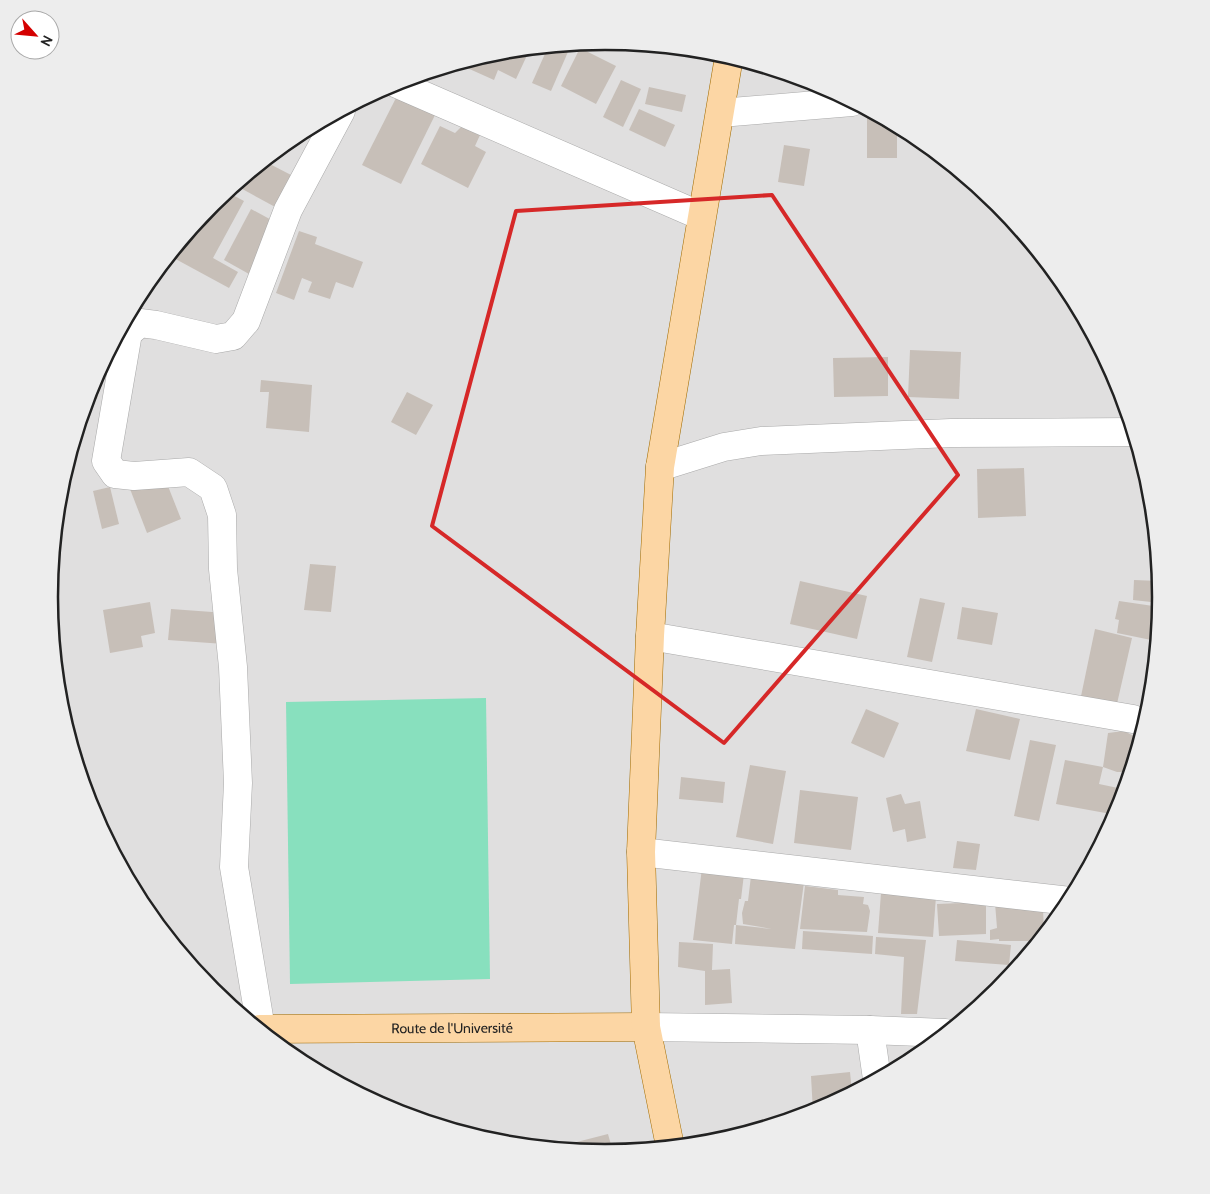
<svg xmlns="http://www.w3.org/2000/svg" width="1210" height="1194" font-family="Cabin,sans-serif">
	<rect width="100%" height="100%" fill="#f2efe9"/>
	<circle fill="#e0dfdf" cx="605" cy="597" r="554"/>
	<path fill="#88e0be" d="M486,698L490,979L290,984L286,702Z"/>
	<g fill="#c7bfb8">
		<path d="M571,45L551,91L532,83L548,47Z"/>
		<path d="M580,48L616,66L596,104L561,86Z"/>
		<path d="M530,49L516,79L498,70L494,80L465,67L468,61L497,52Z"/>
		<path d="M621,80L641,89L623,127L603,117Z"/>
		<path d="M649,87L686,95L682,112L645,104Z"/>
		<path d="M399,92L437,111L401,184L362,165Z"/>
		<path d="M639,109L675,125L665,147L629,130Z"/>
		<path d="M867,113H873L897,126V158H867Z"/>
		<path d="M333,115L321,137L307,129Z"/>
		<path d="M440,126L455,133L462,126L480,135L475,146L486,152L468,188L421,164Z"/>
		<path d="M784,145L810,149L804,186L778,182Z"/>
		<path d="M264,161L293,176L277,208L235,185Z"/>
		<path d="M227,192L244,201L213,258L238,272L229,288L170,256L212,204Z"/>
		<path d="M251,209L277,223L249,274L224,260Z"/>
		<path d="M299,231L317,237L315,244L363,262L353,288L336,282L330,299L308,292L312,282L302,278L294,300L276,293Z"/>
		<path d="M910,350L961,352L959,399L908,397Z"/>
		<path d="M888,357V396L834,397L833,358Z"/>
		<path d="M102,364L104,365L97,399L88,397L92,384Z"/>
		<path d="M261,380L312,385L309,432L266,428L269,392H260Z"/>
		<path d="M407,392L433,405L416,435L391,422Z"/>
		<path d="M1024,468L1026,516L978,518L977,469Z"/>
		<path d="M164,476L181,519L147,533L130,489Z"/>
		<path d="M110,487L119,524L102,529L93,491Z"/>
		<path d="M310,564L336,566L331,612L304,610Z"/>
		<path d="M1134,580L1159,581L1160,603L1133,600Z"/>
		<path d="M800,581L867,596L857,639L790,624Z"/>
		<path d="M920,598L945,603L932,662L907,657Z"/>
		<path d="M1119,601L1160,607L1156,641L1117,633L1119,620L1115,619Z"/>
		<path d="M150,602L155,633L141,636L143,647L110,653L103,610Z"/>
		<path d="M962,607L998,613L992,645L957,639Z"/>
		<path d="M171,609L226,613L224,644L168,640Z"/>
		<path d="M1095,629L1132,638L1116,708L1080,701Z"/>
		<path d="M866,709L899,723L884,758L851,743Z"/>
		<path d="M976,709L1020,719L1010,760L966,751Z"/>
		<path d="M1124,731L1136,737L1130,770V772H1117L1103,767L1108,733Z"/>
		<path d="M1030,740L1056,745L1039,821L1014,816Z"/>
		<path d="M1065,760L1103,767L1099,784L1118,788L1111,814L1056,804Z"/>
		<path d="M750,765L786,771L773,844L736,837Z"/>
		<path d="M681,777L725,782L723,803L679,799Z"/>
		<path d="M800,790L858,797L851,850L794,843Z"/>
		<path d="M901,794L905,804L920,801L926,838L907,842L905,829L893,832L886,798Z"/>
		<path d="M957,841L980,844L976,870L953,868Z"/>
		<path d="M702,868L744,874L741,899H739L736,925H734L732,944L693,940Z"/>
		<path d="M751,876L804,882L795,949L735,944L736,925L772,929L743,924L742,913L745,901H748Z"/>
		<path d="M805,886L838,890V895L864,897L863,904L868,905L870,911L867,932L800,929Z"/>
		<path d="M881,893L936,896L933,937L878,933Z"/>
		<path d="M986,902V934L939,936L937,904Z"/>
		<path d="M995,903L1043,908L1044,934L1038,941H999V939L990,940V930L997,928Z"/>
		<path d="M803,931L873,936L872,954L802,949Z"/>
		<path d="M876,937L926,940L917,1014H901L904,957L875,954Z"/>
		<path d="M957,940L1011,945L1009,965L955,961Z"/>
		<path d="M679,942L713,944L712,970L730,969L732,1003L705,1005V971L678,967Z"/>
		<path d="M850,1072L852,1092L813,1112L811,1076Z"/>
		<path d="M608,1134L613,1152L605,1153L566,1149L565,1145Z"/>
	</g>
	<g fill="none" stroke-linecap="round" stroke-linejoin="round">
		<g stroke="#a9a9a9" stroke-width="29">
			<g id="minor">
				<path d="M395,83L701,216"/>
				<path d="M720,113L852,102"/>
				<path d="M660,467L724,447L761,441L951,433L1133,432"/>
				<path d="M650,636L1133,719"/>
				<path d="M641,852L1070,901"/>
				<path d="M646,1027L870,1030L945,1033"/>
				<path d="M261,1029L234,867L238,783L233,667L223,569L222,515L213,488L189,472L134,476L115,474L106,461L128,333L140,323L156,325L216,339L233,336L246,321L288,210L341,111"/>
				<path d="M870,1030L877,1079"/>
			</g>
		</g>
		<g stroke="#a06b00" stroke-width="29">
			<g id="major">
				<path id="s1" d="M260,1029L646,1027"/>
				<path d="M670,1146L646,1027L641,852L650,636L660,467L729,57"/>
			</g>
		</g>
		<use href="#minor" stroke="#fff" stroke-width="28"/>
		<use href="#major" stroke="#fcd6a4" stroke-width="28"/>
	</g>
	<path fill="none" stroke="#d62828" stroke-width="4" stroke-linejoin="round" d="M772,195L958,475L724,743L432,526L516,211Z"/>
	<g text-anchor="middle" stroke-width="4.5" stroke-linejoin="round" paint-order="stroke">
		<g font-size="14" fill="#222" stroke="#fff">
			<text dy="5" stroke="none"><textPath href="#s1" startOffset="192">Route de l'Université</textPath></text>
		</g>
	</g>
	<path d="M0 0H1210V1194H0ZM58 597a547 547 0 1 1 1094 0a547 547 0 1 1-1094 0Z" fill="#ededed" fill-rule="evenodd"/>
	<path fill="none" stroke="#222" stroke-width="2.5" d="M58 597a547 547 0 1 1 1094 0a547 547 0 1 1-1094 0Z"/>
	<g transform="translate(35 35) rotate(117)"><circle r="24" fill="#ffffff" stroke="#a7a7a7"/>
	<path d="M0-4L9 19L0 12L-9 19Z" fill="#d40000"/>
	<text y="-8" font-size="14" font-weight="bold" text-anchor="middle" fill="#222222">N</text>
	</g>
</svg>
